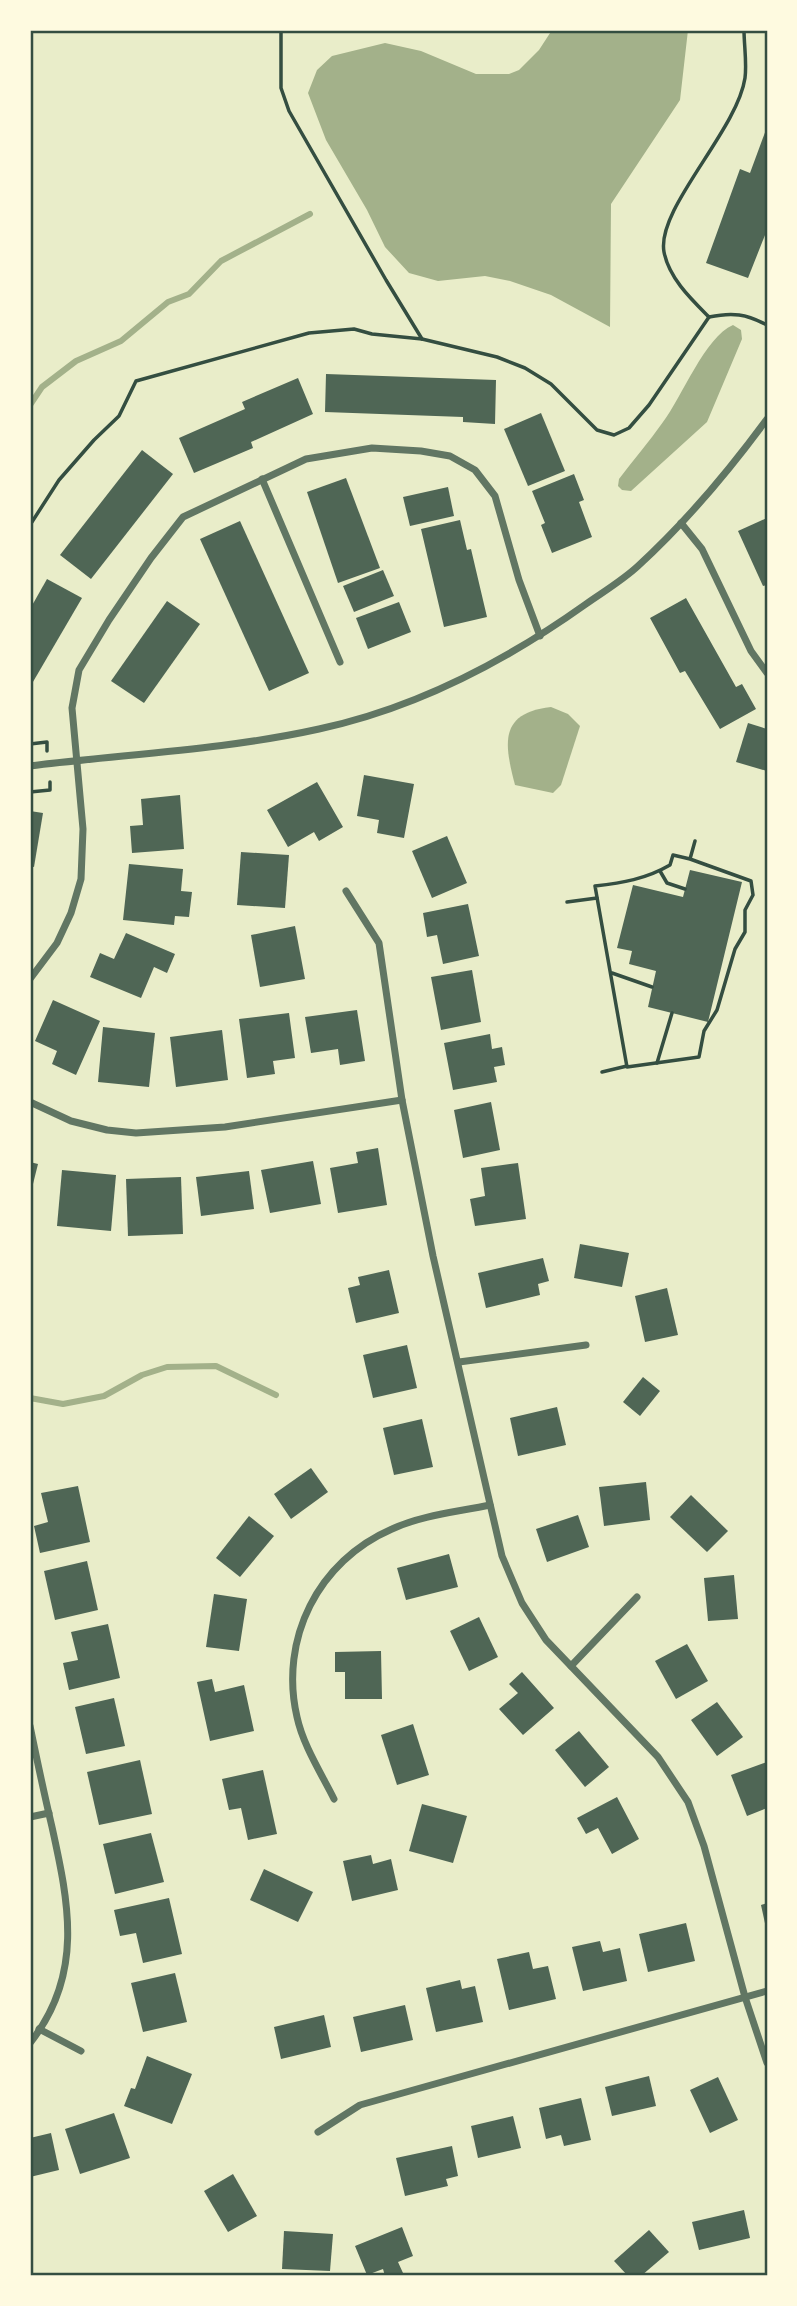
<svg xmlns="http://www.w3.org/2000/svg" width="797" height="2306" font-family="'Asap Condensed',sans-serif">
	<rect width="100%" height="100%" fill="#e9edc9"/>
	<g fill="#a3b18a">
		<path d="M552,30H688L680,100L611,204L610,327L551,295L510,281L485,276L438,281L409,273L385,247L367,210L326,140L308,93L317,70L332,56L385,43L421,51L476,74H509L519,70L539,50Z"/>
		<path d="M733,325L741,330L742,339L707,422L631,491L622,490L618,486L619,479C633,460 649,442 663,422C682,397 705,337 733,325Z"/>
		<path d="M551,707L568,714L580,726L561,785L553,793L515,785C504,743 499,713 551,707Z"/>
	</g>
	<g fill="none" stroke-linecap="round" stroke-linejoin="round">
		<g stroke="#a3b18a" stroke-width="6">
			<path d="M30,405L42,387L76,361L121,341L168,302L189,294L221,261L310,214"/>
			<path d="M30,1398L63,1404L104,1396L142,1375L167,1367L216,1366L276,1395"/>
		</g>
	</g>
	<g fill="#4f6655">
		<path d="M767,127V230L748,278L706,263L740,169L750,173Z"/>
		<path d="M326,374L496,380L495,424L463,422V417L325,412Z"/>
		<path d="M298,378L313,414L251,442L253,448L194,473L179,438L245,409L242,402Z"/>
		<path d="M541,413L565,471L528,486L504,429Z"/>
		<path d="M142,450L173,474L91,579L60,555Z"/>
		<path d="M574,474L584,500L579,502L592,537L552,553L541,525L545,523L532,491Z"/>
		<path d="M346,478L380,568L338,583L307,492Z"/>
		<path d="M448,487L454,516L410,526L403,497Z"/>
		<path d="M767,518V585L763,586L738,531Z"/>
		<path d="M460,520L467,550L471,549L487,617L444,627L421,529Z"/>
		<path d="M240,521L309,673L269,691L200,539Z"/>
		<path d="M383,570L394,596L354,612L343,586Z"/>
		<path d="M47,579L82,598L30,687V609Z"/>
		<path d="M686,598L736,687L742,684L756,709L720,729L685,671L680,673L650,618Z"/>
		<path d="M167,601L200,624L144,703L111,681Z"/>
		<path d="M399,602L411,632L368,649L356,618Z"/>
		<path d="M748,723L767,729V771L736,762Z"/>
		<path d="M364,775L414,784L404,838L377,833L379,820L357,816Z"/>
		<path d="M317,782L343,827L319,841L314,832L288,847L267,810Z"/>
		<path d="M180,795L184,849L132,853L130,826L143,825L141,799Z"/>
		<path d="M30,811L43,813L34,867L30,866Z"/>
		<path d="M447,836L467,883L432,898L412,851Z"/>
		<path d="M241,852L289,855L285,908L237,905Z"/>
		<path d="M129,864L183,869L181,891L192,892L189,917L175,916L174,925L123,920Z"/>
		<path d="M690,870L742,882L708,1022L648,1007L656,971L629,964L632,951L617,948L633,885L683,897Z"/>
		<path d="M468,904L479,956L443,964L437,935L427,937L423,913Z"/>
		<path d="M295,926L305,979L260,987L251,935Z"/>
		<path d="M126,933L175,954L167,973L154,967L141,998L90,977L100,953L114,959Z"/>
		<path d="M472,970L481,1022L441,1030L431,977Z"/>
		<path d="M53,1000L100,1021L76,1075L52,1064L57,1051L35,1041Z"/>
		<path d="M357,1010L365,1061L340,1065L338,1049L311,1053L305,1017Z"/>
		<path d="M289,1013L295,1058L273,1061L275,1074L247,1078L239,1019Z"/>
		<path d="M103,1027L155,1033L149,1087L98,1082Z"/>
		<path d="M222,1030L228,1080L176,1087L170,1037Z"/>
		<path d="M490,1034L492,1049L502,1047L505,1065L494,1067L497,1082L453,1090L444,1043Z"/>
		<path d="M491,1102L500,1150L463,1158L454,1110Z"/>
		<path d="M378,1148L387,1205L338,1213L330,1168L358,1163L356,1152Z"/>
		<path d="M313,1161L321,1204L270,1213L261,1170Z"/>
		<path d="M30,1162L38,1164L31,1192H30Z"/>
		<path d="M518,1163L526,1219L475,1226L470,1199L485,1196L481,1168Z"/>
		<path d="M62,1170L116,1175L111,1231L57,1226Z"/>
		<path d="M249,1171L254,1209L201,1216L196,1177Z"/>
		<path d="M181,1177L183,1234L128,1236L126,1179Z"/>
		<path d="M580,1244L629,1253L622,1287L574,1278Z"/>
		<path d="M543,1258L549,1281L538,1284L540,1295L486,1308L478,1273Z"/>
		<path d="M389,1270L399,1313L356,1323L348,1288L360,1285L358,1277Z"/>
		<path d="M667,1288L678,1335L645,1342L635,1296Z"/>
		<path d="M407,1345L417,1388L373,1398L363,1355Z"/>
		<path d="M643,1377L660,1391L640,1416L623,1402Z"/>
		<path d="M557,1407L566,1445L518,1456L510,1418Z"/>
		<path d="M422,1419L433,1467L394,1475L383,1428Z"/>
		<path d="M311,1468L328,1492L291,1519L274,1494Z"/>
		<path d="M646,1482L650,1520L604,1526L599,1487Z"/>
		<path d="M78,1486L90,1542L40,1553L34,1526L48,1522L41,1493Z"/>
		<path d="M691,1495L728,1531L707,1552L670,1517Z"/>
		<path d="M578,1515L589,1547L547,1562L536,1529Z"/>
		<path d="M249,1516L274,1536L240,1577L216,1558Z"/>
		<path d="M449,1554L458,1587L406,1600L397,1568Z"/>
		<path d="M87,1561L98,1610L55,1620L44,1571Z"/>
		<path d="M734,1575L738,1619L708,1621L704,1578Z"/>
		<path d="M214,1594L247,1599L239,1651L206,1647Z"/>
		<path d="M479,1617L498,1657L469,1671L450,1631Z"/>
		<path d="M108,1624L120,1678L69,1690L63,1663L78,1660L71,1632Z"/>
		<path d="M687,1644L708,1681L676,1699L655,1661Z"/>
		<path d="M381,1651L382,1699H345V1672H335V1652Z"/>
		<path d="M522,1672L554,1708L523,1735L499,1709L518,1693L509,1684Z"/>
		<path d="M212,1679L215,1692L244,1685L254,1731L210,1741L197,1682Z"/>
		<path d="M114,1698L125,1746L86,1754L75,1707Z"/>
		<path d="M717,1702L743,1737L717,1756L691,1720Z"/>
		<path d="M413,1724L429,1775L397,1785L381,1735Z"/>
		<path d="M579,1731L609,1767L585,1787L555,1750Z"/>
		<path d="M140,1760L152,1814L99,1825L87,1772Z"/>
		<path d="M767,1762V1808L747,1816L731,1775Z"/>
		<path d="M263,1770L277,1834L248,1840L241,1808L229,1810L222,1779Z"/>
		<path d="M617,1797L639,1839L612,1854L598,1828L586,1834L577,1818Z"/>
		<path d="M422,1804L467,1816L453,1863L409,1851Z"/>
		<path d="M151,1833L164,1882L115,1894L103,1844Z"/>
		<path d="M371,1855L373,1864L391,1859L398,1890L352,1901L343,1861Z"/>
		<path d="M264,1869L313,1892L298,1922L250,1900Z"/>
		<path d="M169,1898L182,1954L143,1963L136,1933L120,1936L114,1910Z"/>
		<path d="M767,1903V1928H766L761,1905Z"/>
		<path d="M686,1923L695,1961L648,1972L639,1934Z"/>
		<path d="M600,1941L603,1952L620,1948L627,1981L583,1991L572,1947Z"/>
		<path d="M529,1952L533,1969L548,1966L556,1999L509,2010L497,1959Z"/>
		<path d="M175,1973L187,2022L143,2032L131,1983Z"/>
		<path d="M460,1980L462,1989L475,1986L483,2022L436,2032L426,1988Z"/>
		<path d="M405,2005L413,2040L361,2052L353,2017Z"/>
		<path d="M324,2015L331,2047L281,2059L274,2027Z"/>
		<path d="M147,2056L192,2074L172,2124L124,2106L131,2088L135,2089Z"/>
		<path d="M649,2076L656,2106L612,2116L605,2087Z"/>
		<path d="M718,2077L738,2120L710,2133L690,2090Z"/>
		<path d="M581,2098L591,2140L564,2146L561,2135L546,2139L539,2108Z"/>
		<path d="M114,2113L130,2158L80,2174L65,2129Z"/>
		<path d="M513,2116L521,2148L478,2158L471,2126Z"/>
		<path d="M51,2133L59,2170L30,2177V2138Z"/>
		<path d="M452,2146L458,2176L446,2179L448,2186L405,2196L396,2158Z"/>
		<path d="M233,2174L257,2216L228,2232L204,2191Z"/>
		<path d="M744,2210L750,2238L699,2250L692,2222Z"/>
		<path d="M402,2227L413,2256L398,2262L403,2273L385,2276L383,2269L367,2275L355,2246Z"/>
		<path d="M649,2230L669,2252L641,2276H628L614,2261Z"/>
		<path d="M284,2231L333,2234L330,2271L282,2269Z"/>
	</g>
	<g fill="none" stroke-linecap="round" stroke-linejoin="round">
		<g stroke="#344e41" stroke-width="3.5">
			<path d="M281,30V88L289,111L386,280L422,339"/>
			<path d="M709,317C691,299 669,278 664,252C656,209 737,131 745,78C747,63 744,45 744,30"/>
			<path d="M709,317C733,312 746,314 767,325"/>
			<path d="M30,525L59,480L94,440L119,416L136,381L309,333L354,329L372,334L422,339L497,357L525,368L551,384L597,430L614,435L629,428L649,405L709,317"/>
			<path d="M30,744L47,742V751"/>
			<path d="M30,792L50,790V782"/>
			<path d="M690,859L751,881L753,895L745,910V932L735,949L717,1010L704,1031L699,1057L627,1067L595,886C622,883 646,879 670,865L673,855L690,859L695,841"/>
			<path d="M660,871L667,883L685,889"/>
			<path d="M567,902L597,898"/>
			<path d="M612,973L652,987"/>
			<path d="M657,1063L672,1013"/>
			<path d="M602,1072L627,1066"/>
		</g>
		<g stroke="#617663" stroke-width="7">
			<path d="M262,479L340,662"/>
			<path d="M681,523L702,549L751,651L767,673"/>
			<path d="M30,766C126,754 224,750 319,729C417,708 506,661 586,604C603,592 623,580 638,566C686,522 728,472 767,419"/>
			<path d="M346,891L379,943L402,1100L433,1256L502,1556L522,1603L546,1640L658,1757L688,1802L704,1846L745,1997L767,2063"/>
			<path d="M30,979L57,943L71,913L81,879L83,829L72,708L79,670L109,620L151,558L183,517L306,459L372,448L421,451L450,456L475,470L495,496L519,580L540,636"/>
			<path d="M30,1102L71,1121L107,1130L136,1133L225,1127L402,1100"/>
			<path d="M459,1362L586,1345"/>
			<path d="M571,1666L637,1597"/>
			<path d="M30,1726C37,1760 44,1793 52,1827C69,1904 84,1975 30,2043"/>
			<path d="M334,1799C321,1773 303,1745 297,1717C279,1639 318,1561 392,1529C422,1515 457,1512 490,1505"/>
			<path d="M30,1817L49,1813"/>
			<path d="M39,2029L81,2051"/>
			<path d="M318,2132L360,2105L767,1991"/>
		</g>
	</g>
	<rect width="797" height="2306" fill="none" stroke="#fefae0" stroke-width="63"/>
	<rect x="32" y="32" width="734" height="2242" fill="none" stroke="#344e41" stroke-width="2.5"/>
</svg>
